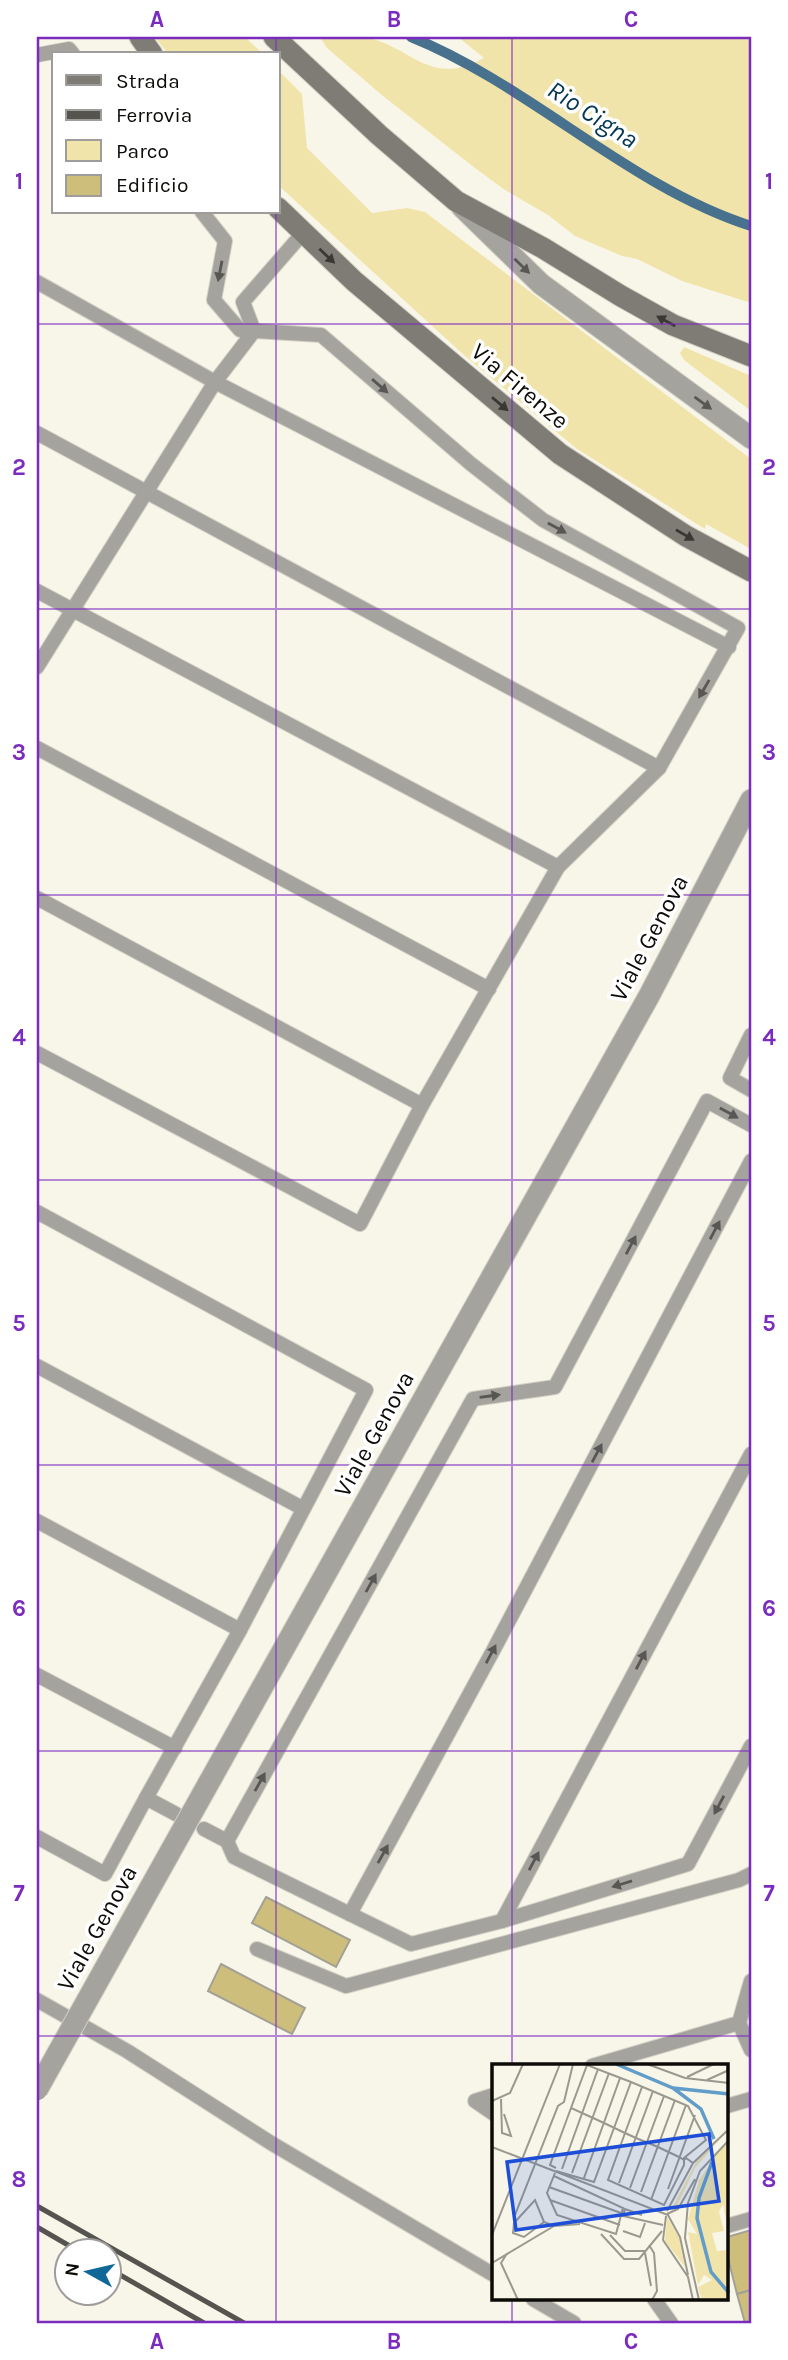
<svg xmlns="http://www.w3.org/2000/svg" width="788" height="2360" font-family="Karla,sans-serif">
	<rect width="100%" height="100%" fill="#f8f6e9"/>
	<g fill="#f1e4aa">
		<path d="M155,37H245L263,54H168Z"/>
		<path d="M320,37C334,37 351,34 365,37C413,47 429,88 484,58L458,37H751V303L682,281L637,259L622,256L575,236L548,215L505,190L475,168L383,96L327,48Z"/>
		<path d="M278,70L302,94L307,148L372,213L407,208L425,212L751,459V549L706,524L705,529L577,449L465,356L278,185Z"/>
		<path d="M684,347L751,376V411L684,360L680,353Z"/>
	</g>
	<g fill="none" stroke-linecap="round" stroke-linejoin="round">
		<path stroke="#48718e" stroke-width="10" d="M411,37C530,85 629,187 751,226"/>
	</g>
	<g fill="#cdbe7b" stroke="#a3a195" stroke-width="2">
		<path d="M266,1897L350,1940L336,1967L252,1923Z"/>
		<path d="M221,1964L305,2008L292,2034L208,1991Z"/>
		<path d="M751,2230V2290L737,2294L727,2254V2237Z"/>
		<path d="M751,2290V2323H745L737,2294Z"/>
	</g>
	<g fill="none" stroke-linecap="round" stroke-linejoin="round">
		<g stroke="#d2d0c5" stroke-width="16">
			<g id="service">
				<path d="M37,55L69,49L73,54"/>
				<path d="M37,282L215,382L729,647"/>
				<path d="M37,433L659,768"/>
				<path d="M37,591L558,867"/>
				<path d="M37,667L215,382L254,331L243,302L303,233"/>
				<path d="M37,748L489,989"/>
				<path d="M37,898L422,1105"/>
				<path d="M751,1035L730,1078L751,1090"/>
				<path d="M37,1053L360,1224L422,1105L558,867L659,768L738,628L543,520L471,464L321,335L240,330L214,300L225,241L202,212"/>
				<path d="M37,1212L366,1390L240,1630L146,1798L176,1814"/>
				<path d="M37,1366L302,1508"/>
				<path d="M37,1521L240,1630"/>
				<path d="M37,1675L175,1748"/>
				<path d="M204,1829L227,1841L234,1857L411,1944L502,1921L688,1864L751,1746"/>
				<path d="M37,1837L105,1874L146,1798"/>
				<path d="M227,1841L473,1399L555,1387L707,1101L751,1125"/>
				<path d="M350,1914L494,1649L751,1161"/>
				<path d="M502,1921L751,1454"/>
				<path d="M257,1949L346,1986L739,1880L751,1874"/>
				<path d="M37,2000L127,2051L271,2143L494,2275"/>
				<path d="M739,2023L751,2050"/>
				<path d="M592,2066L739,2023L751,1981"/>
				<path d="M494,2095L475,2101L494,2114"/>
				<path d="M727,2106L751,2099"/>
				<path d="M727,2226L751,2219"/>
				<path d="M533,2299L574,2323"/>
				<path d="M654,2299L671,2323"/>
			</g>
		</g>
		<g stroke="#d2d0c5" stroke-width="23">
			<g id="tertiary">
				<path d="M462,207L541,284L751,438"/>
				<path d="M448,1355L649,996L751,800"/>
			</g>
		</g>
		<g stroke="#d2d0c5" stroke-width="23">
			<g id="secondary">
				<path d="M140,37L152,54"/>
				<path d="M274,37L379,135L456,201L543,248L621,296L673,325L751,356"/>
				<path d="M278,208L354,281L560,454L686,536L751,571"/>
			</g>
		</g>
		<use href="#service" stroke="#a5a39e" stroke-width="14"/>
		<use href="#tertiary" stroke="#a5a39e" stroke-width="21"/>
		<use href="#secondary" stroke="#7e7c74" stroke-width="21"/>
		<g stroke="#55544e" stroke-width="5">
			<path d="M37,2206L244,2323"/>
			<path d="M37,2227L80,2252"/>
			<path d="M108,2268L204,2323"/>
		</g>
		<g stroke="#d2d0c5" stroke-width="23" stroke-linecap="butt">
			<path id="tertiary-bridge" d="M37,2090L448,1355"/>
		</g>
		<use href="#tertiary-bridge" stroke="#a5a39e" stroke-width="21"/>
	</g>
	<defs><path id="oneway-solid" d="M-6-.8H1V-3.2L6.5 0L1 3.2V.8H-6Z" transform="scale(1.75)"/></defs>
	<g fill="#3a3833">
		<use href="#oneway-solid" transform="translate(327 256) rotate(43)"/>
		<use href="#oneway-solid" transform="translate(666 321) rotate(-152)"/>
		<use href="#oneway-solid" transform="translate(500 404) rotate(40)"/>
		<use href="#oneway-solid" transform="translate(685 535) rotate(30)"/>
	</g>
	<g fill="#585753">
		<use href="#oneway-solid" transform="translate(522 266) rotate(44)"/>
		<use href="#oneway-solid" transform="translate(220 271) rotate(101)"/>
		<use href="#oneway-solid" transform="translate(380 386) rotate(41)"/>
		<use href="#oneway-solid" transform="translate(703 403) rotate(36)"/>
		<use href="#oneway-solid" transform="translate(557 528) rotate(29)"/>
		<use href="#oneway-solid" transform="translate(704 689) rotate(120)"/>
		<use href="#oneway-solid" transform="translate(729 1113) rotate(29)"/>
		<use href="#oneway-solid" transform="translate(715 1230) rotate(-62)"/>
		<use href="#oneway-solid" transform="translate(631 1245) rotate(-62)"/>
		<use href="#oneway-solid" transform="translate(490 1396) rotate(-8)"/>
		<use href="#oneway-solid" transform="translate(597 1453) rotate(-62)"/>
		<use href="#oneway-solid" transform="translate(371 1583) rotate(-61)"/>
		<use href="#oneway-solid" transform="translate(491 1654) rotate(-62)"/>
		<use href="#oneway-solid" transform="translate(641 1660) rotate(-62)"/>
		<use href="#oneway-solid" transform="translate(260 1782) rotate(-61)"/>
		<use href="#oneway-solid" transform="translate(719 1805) rotate(118)"/>
		<use href="#oneway-solid" transform="translate(383 1854) rotate(-61)"/>
		<use href="#oneway-solid" transform="translate(534 1861) rotate(-62)"/>
		<use href="#oneway-solid" transform="translate(622 1884) rotate(163)"/>
	</g>
	<path fill="none" stroke="#7b2cbf" stroke-width="2" stroke-opacity="0.55" d="M276,37V54M512,37V2066M276,212V2323M37,324H751M37,609H751M37,895H751M37,1180H751M37,1465H751M37,1751H751M37,2036H751M512,2299V2323"/>
	<g text-anchor="middle" stroke-width="7" stroke-linejoin="round" paint-order="stroke">
		<g font-size="24" fill="#0c0b08" stroke="#fff">
			<text transform="translate(520 386) rotate(40)" y="8">Via Firenze</text>
			<text transform="translate(649 938) rotate(-62)" y="8">Viale Genova</text>
			<text transform="translate(374 1434) rotate(-61)" y="8">Viale Genova</text>
			<text transform="translate(97 1928) rotate(-61)" y="8">Viale Genova</text>
		</g>
		<g font-size="26" font-style="italic" fill="#013552" stroke="#fff">
			<text transform="translate(593 114) rotate(33)" y="9">Rio Cigna</text>
		</g>
	</g>
	<g transform="translate(492 2064)">
		<rect width="236" height="236" fill="#f8f6e9"/>
		<path d="M236,66L203,104L184,144L178,148L205,96ZM236,77V166L231,140L227,148L232,167L220,169L225,187L236,186V236H210L206,223L220,216L212,211L206,221L196,168L205,170L196,155L207,116L220,97L218,111L222,92ZM175,153L187,173L193,203L173,177Z" fill="#f1e4aa"/>
		<path fill="none" stroke="#619dc8" stroke-width="3.5" d="M124,0L181,24L237,30M181,24L209,45L222,75M220,98L207,134L205,154L219,208L237,229"/>
		<path fill="none" stroke="#9a988f" stroke-width="2" d="M155,0L193,14L237,19M195,13L222,0M215,16L237,6M150,23L133,69L116,116L172,141L192,101V94L214,76L196,42L139,18L95,1L79,44L112,59L133,69L144,74L166,83L187,93L192,96L194,94L201,99M9,35L10,69L19,72L12,50M0,37L18,29L31,0M0,83L176,151L188,173L196,211M64,104L58,101L79,44M70,105L106,5M64,107L102,118L139,18M80,109L117,9M62,112L131,144L124,170L65,151L55,129L63,109M92,114L128,14M127,119L161,27M57,123L129,149M138,124L172,32M176,125L203,51M149,128L183,36M58,136L128,161M159,136L194,41M175,147L201,99L237,65M175,150L186,145L203,115M23,151L66,42L72,38L81,0M150,151L133,145L131,152L171,161M174,152L171,176L196,213L201,236M62,162L88,160M131,167L148,173L153,159M109,170L132,195H147L170,167M0,171L68,0M118,171L133,187H153M157,181L162,189L165,227L160,236M153,189L159,222M14,191L9,199L26,236M0,199L62,162L52,158L43,136L22,159L21,169L32,173L52,158M207,236L193,174L196,139L208,107L237,76"/>
		<path fill="#1d4ed8" fill-opacity="0.15" stroke="#1d4ed8" stroke-width="3.5" d="M217,70L227,137L24,166L15,98Z"/>
		<rect width="236" height="236" fill="none" stroke="#0c0b08" stroke-width="3.5"/>
	</g>
	<rect width="788" height="2360" fill="none" stroke="#ffffff" stroke-width="77"/>
	<rect x="52" y="52" width="228" height="161" fill="#ffffff" stroke="#9e9d9c" stroke-width="2"/>
	<rect x="66" y="75" width="35" height="10" fill="#7e7c74" stroke="#9e9d9c" stroke-width="2"/>
	<text x="116" y="88" font-size="21" fill="#0c0b08">Strada</text>
	<rect x="66" y="110" width="35" height="10" fill="#55544e" stroke="#9e9d9c" stroke-width="2"/>
	<text x="116" y="122" font-size="21" fill="#0c0b08">Ferrovia</text>
	<rect x="66" y="140" width="35" height="21" fill="#f1e4aa" stroke="#9e9d9c" stroke-width="2"/>
	<text x="116" y="158" font-size="21" fill="#0c0b08">Parco</text>
	<rect x="66" y="175" width="35" height="21" fill="#cdbe7b" stroke="#9e9d9c" stroke-width="2"/>
	<text x="116" y="192" font-size="21" fill="#0c0b08">Edificio</text>
	<g transform="translate(88 2272) rotate(278)"><circle r="33" fill="#ffffff" stroke="#9e9d9c" stroke-width="2"/>
	<path d="M0-5L12 26L0 18L-12 26Z" fill="#0f6898"/>
	<text y="-10" font-size="19" font-weight="bold" text-anchor="middle" fill="#0c0b08">N</text>
	</g>
	<rect x="38" y="38" width="712" height="2284" fill="none" stroke="#7b2cbf" stroke-width="2.5"/>
	<g font-size="23" text-anchor="middle" font-weight="bold" fill="#7b2cbf">
		<text x="157" y="27">A</text>
		<text x="394" y="27">B</text>
		<text x="631" y="27">C</text>
		<text x="19" y="189">1</text>
		<text x="769" y="189">1</text>
		<text x="19" y="475">2</text>
		<text x="769" y="475">2</text>
		<text x="19" y="760">3</text>
		<text x="769" y="760">3</text>
		<text x="19" y="1045">4</text>
		<text x="769" y="1045">4</text>
		<text x="19" y="1331">5</text>
		<text x="769" y="1331">5</text>
		<text x="19" y="1616">6</text>
		<text x="769" y="1616">6</text>
		<text x="19" y="1901">7</text>
		<text x="769" y="1901">7</text>
		<text x="19" y="2187">8</text>
		<text x="769" y="2187">8</text>
		<text x="157" y="2349">A</text>
		<text x="394" y="2349">B</text>
		<text x="631" y="2349">C</text>
	</g>
</svg>
